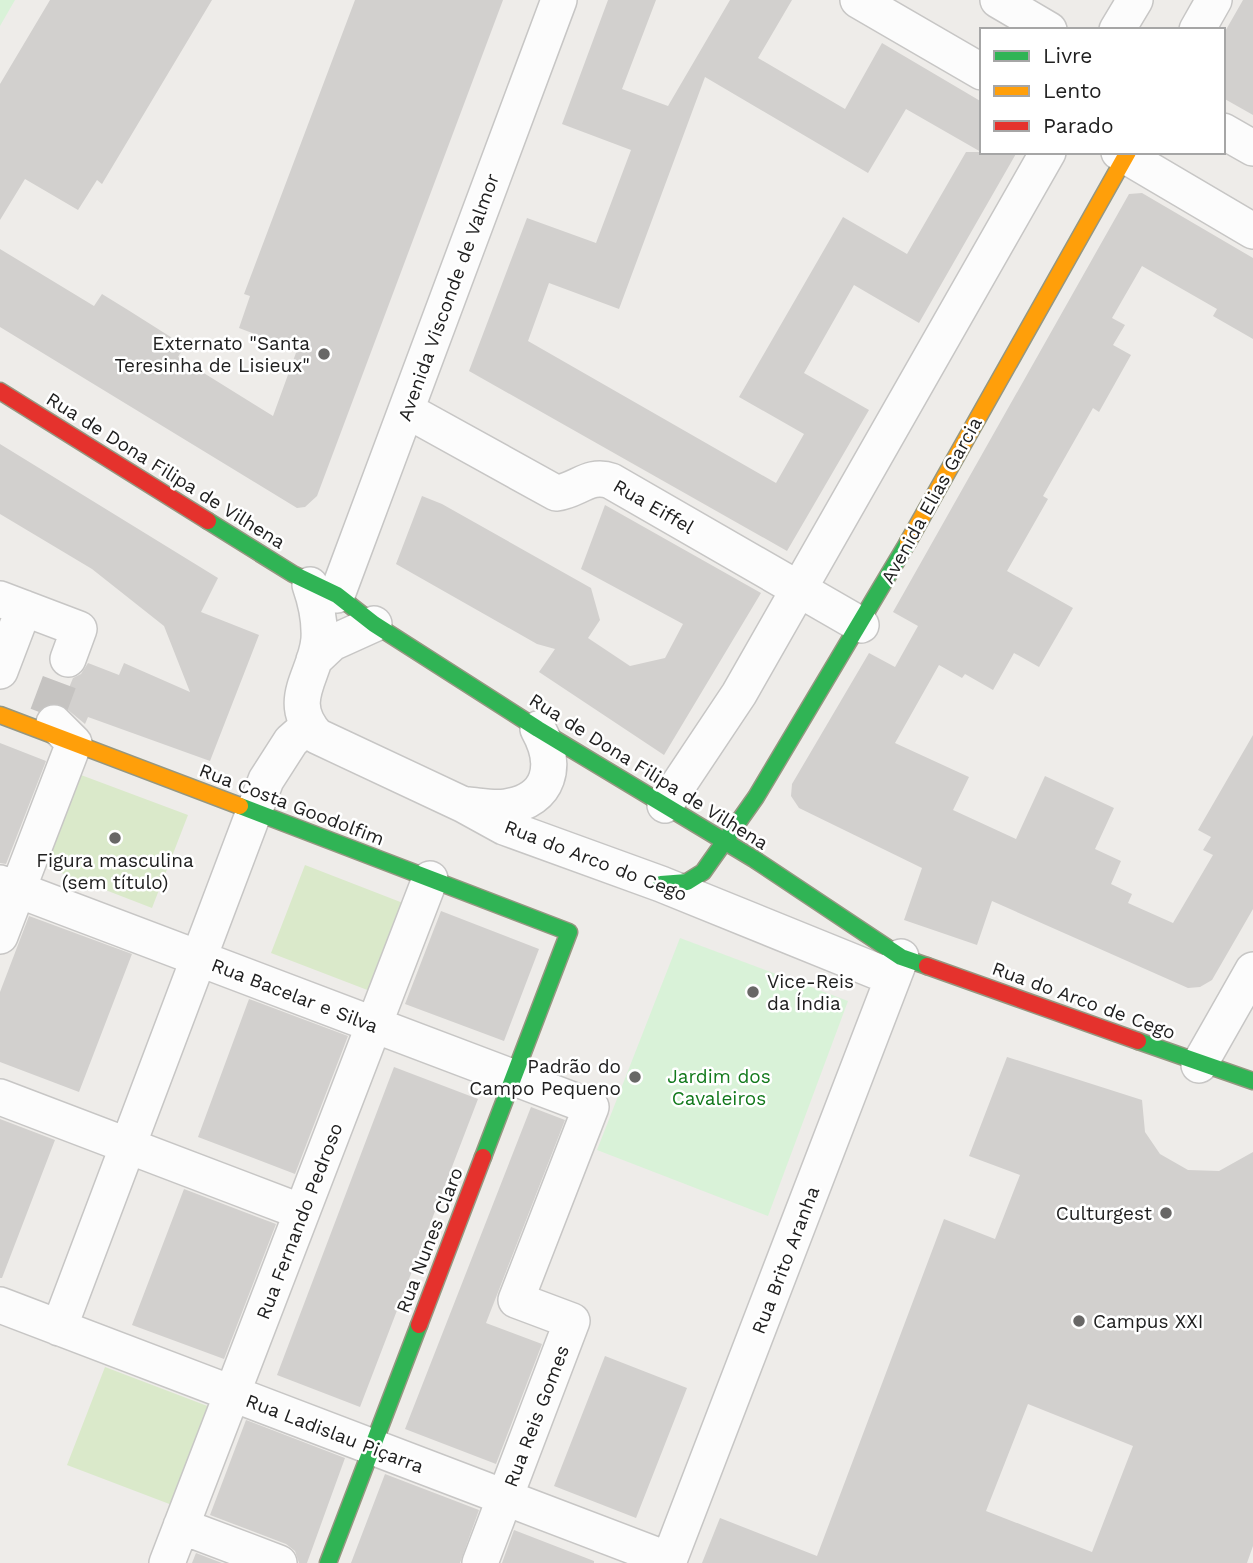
<svg xmlns="http://www.w3.org/2000/svg" width="1253" height="1563" viewBox="0 0 1253 1563" font-family="'Work Sans',sans-serif">
  <style>
    .grass { fill: #dae9ca }
    .park { fill: #d9f2d8 }
    .building { fill: #d2d0ce; fill-rule: evenodd }
    .lines { fill: none; stroke-linecap: round; stroke-linejoin: round }
    .street-tunnel { stroke: #c5c3c1; stroke-width: 35; stroke-dasharray: 35 18; stroke-linecap: butt }
    .street-casing { stroke: #c7c6c5; stroke-width: 38 }
    .fast-casing { stroke: #959781; stroke-width: 19 }
    .slow-casing { stroke: #959781; stroke-width: 19 }
    .jam-casing { stroke: #959781; stroke-width: 19 }
    .street { stroke: #fcfcfc; stroke-width: 35 }
    .fast { stroke: #30b455; stroke-width: 16 }
    .slow { stroke: #ff9f0a; stroke-width: 16 }
    .jam { stroke: #e5322d; stroke-width: 16 }
    .poi-dot { fill: #686766; stroke: #fff; stroke-width: 2.5 }
    .labels { text-anchor: middle; stroke-width: 5; stroke-linejoin: round; paint-order: stroke }
    .street-label { font-size: 19px; fill: #202020; stroke: #fff }
    .poi-label { font-size: 19px; fill: #202020; stroke: #fff; text-anchor: end }
    .park-label { font-size: 19px; fill: #12791c; stroke: #fff }
  </style>
  <rect width="100%" height="100%" fill="#eeece9"/>
  <!-- grass -->
  <path class="grass" d="M81,775L188,815L152,908L46,867Z
    M305,865L403,903L370,991L271,953Z
    M105,1367L210,1407L172,1505L67,1465Z"/>
  <!-- park -->
  <path class="park" d="M0,0H15L0,26Z
    M680,938L848,1001L768,1216L597,1150Z"/>
  <!-- building -->
  <path class="building" d="M50,0H212L102,184L97,180L78,210L25,179L0,220V84Z
    M355,0H503L317,496L305,507L297,508L0,327V249L94,306L102,294L128,310L185,346L178,357L273,416L297,350L239,328L250,296L244,294Z
    M608,0H656L622,89L668,106L730,0H792L758,58L845,109L882,43L982,102V152H1017L919,323L854,285L804,373L869,410L787,551L469,371L527,218L596,243L631,150L562,124ZM705,77L868,173L906,109L981,152H966L907,254L843,217L739,397L804,434L776,483L528,341L549,283L619,309Z
    M1243,0H1253V115L1223,98V35Z
    M1142,193L1253,258V339L1213,316L1217,309L1142,266L1112,318L1125,325L1113,345L1131,355L1099,412L1093,408L1043,496L1048,499L1007,571L1073,608L1039,667L1014,653L993,690L965,674L962,678L939,665L895,743L969,777L953,810L1016,839L1045,776L1114,808L1095,849L1121,861L1111,884L1132,894L1128,903L1173,923L1213,855L1203,850L1211,837L1198,830L1253,735V909L1212,980L1200,987L1188,988L992,901L977,945L904,920L922,868L799,808L791,796L792,784L869,653L895,667L918,626L893,612L1129,194Z
    M0,444L218,578L201,612L259,635L210,761L88,717L85,724L62,705L73,678L81,674L88,663L119,675L124,663L190,692L164,626L92,569L0,514Z
    M422,496L442,504L591,588L600,620L588,638L630,666L665,658L683,624L581,569L605,505L761,593L664,755L539,672L555,649L537,644L396,564Z
    M0,743L46,761L6,864L0,863Z
    M441,911L539,949L504,1041L405,1004Z
    M29,916L132,954L79,1092L0,1062V992Z
    M249,999L348,1036L295,1174L198,1137Z
    M1007,1057L1142,1100L1145,1132L1160,1154L1188,1170L1219,1171L1253,1152V1546L1247,1563H702L720,1518L817,1556L944,1219L995,1239L1020,1175L969,1156ZM1028,1404L1133,1446L1092,1552L986,1511Z
    M394,1067L478,1099L360,1407L277,1375Z
    M531,1107L565,1120L486,1323L542,1344L496,1464L405,1429Z
    M0,1119L55,1140L2,1278H0Z
    M184,1189L276,1224L224,1359L132,1325Z
    M605,1356L687,1388L636,1518L554,1486Z
    M246,1420L345,1458L307,1563H299L295,1551L286,1544L210,1515Z
    M385,1474L479,1510L460,1563H351Z
    M514,1530L594,1561V1563H502Z
    M196,1553L222,1563H192Z"/>
  <g class="lines">
    <!-- street-tunnel -->
    <path class="street-tunnel" d="M47,715L68,659"/>
    <!-- street casing -->
    <g class="street-casing">
      <path id="street" d="M858,0L982,72
        M998,0L1049,30
        M1117,30L1135,0
        M1197,30L1214,0
        M1223,131L1253,148
        M1119,152L1253,231
        M406,410L556,493C577,491 589,473 611,481L861,625
        M310,585C316,602 320,620 319,639C316,676 284,701 317,736L464,805L504,827L661,884L893,978
        M337,595L559,0
        M0,599L79,629L68,659
        M314,660L332,643L374,624
        M0,671L24,608
        M468,805C480,806 494,809 506,807C551,800 558,765 538,729
        M665,805L739,694L1048,152
        M0,883L591,1107L516,1300L572,1321L480,1563
        M0,936L74,743L54,723
        M1199,1065L1253,970
        M0,1097L302,1212
        M0,1305L669,1560
        M59,1328L266,780L291,741L308,726
        M181,1526L279,1563
        M167,1563L430,879
        M668,1563L901,957"/>
    </g>
    <!-- fast casing -->
    <g class="fast-casing">
      <path id="fast" d="M208,521L293,574L337,595L374,624L538,729L754,859L901,957L927,966
        M240,806L569,932L483,1157
        M661,884L687,882L703,872L756,797L908,542
        M1138,1041L1253,1081
        M328,1563L419,1325"/>
    </g>
    <!-- slow casing -->
    <g class="slow-casing">
      <path id="slow" d="M908,542L1128,152
        M0,715L240,806"/>
    </g>
    <!-- jam casing -->
    <g class="jam-casing">
      <path id="jam" d="M0,391L208,521
        M927,966L1138,1041
        M419,1325L483,1157"/>
    </g>
    <!-- street -->
    <use href="#street" class="street"/>
    <!-- fast -->
    <use href="#fast" class="fast"/>
    <!-- slow -->
    <use href="#slow" class="slow"/>
    <!-- jam -->
    <use href="#jam" class="jam"/>
  </g>
  <!-- markers -->
  <g class="poi-dot">
    <circle cx="324" cy="354" r="7"/>
    <circle cx="115" cy="838" r="7"/>
    <circle cx="753" cy="992" r="7"/>
    <circle cx="635" cy="1077" r="7"/>
    <circle cx="1166" cy="1213" r="7"/>
    <circle cx="1079" cy="1321" r="7"/>
  </g>
  <g class="labels">
    <!-- street labels -->
    <g class="street-label">
      <text transform="translate(448 297) rotate(-70)" y="7">Avenida Visconde de Valmor</text>
      <text transform="translate(166 470) rotate(32)" y="7">Rua de Dona Filipa de Vilhena</text>
      <text transform="translate(931 500) rotate(-61)" y="7">Avenida Elias Garcia</text>
      <text transform="translate(654 506) rotate(30)" y="7">Rua Eiffel</text>
      <text transform="translate(649 771) rotate(32)" y="7">Rua de Dona Filipa de Vilhena</text>
      <text transform="translate(292 804) rotate(21)" y="7">Rua Costa Goodolfim</text>
      <text transform="translate(596 860) rotate(21)" y="7">Rua do Arco do Cego</text>
      <text transform="translate(295 995) rotate(21)" y="7">Rua Bacelar e Silva</text>
      <text transform="translate(1084 1000) rotate(20)" y="7">Rua do Arco de Cego</text>
      <text transform="translate(299 1221) rotate(-69)" y="7">Rua Fernando Pedroso</text>
      <text transform="translate(429 1240) rotate(-69)" y="7">Rua Nunes Claro</text>
      <text transform="translate(785 1260) rotate(-69)" y="7">Rua Brito Aranha</text>
      <text transform="translate(536 1416) rotate(-69)" y="7">Rua Reis Gomes</text>
      <text transform="translate(335 1433) rotate(21)" y="7">Rua Ladislau Piçarra</text>
    </g>
    <!-- poi labels -->
    <g class="poi-label">
      <text x="310" y="350">Externato "Santa<tspan x="310" dy="22">Teresinha de Lisieux"</tspan></text>
      <text x="115" y="867" text-anchor="middle">Figura masculina<tspan x="115" dy="22">(sem título)</tspan></text>
      <text x="767" y="988" text-anchor="start">Vice-Reis<tspan x="767" dy="22">da Índia</tspan></text>
      <text x="621" y="1073">Padrão do<tspan x="621" dy="22">Campo Pequeno</tspan></text>
      <text x="1152" y="1220">Culturgest</text>
      <text x="1093" y="1328" text-anchor="start">Campus XXI</text>
    </g>
    <!-- park labels -->
    <g class="park-label">
      <text x="719" y="1083">Jardim dos<tspan x="719" dy="22">Cavaleiros</tspan></text>
    </g>
  </g>
  <!-- legend -->
  <rect x="980" y="28" width="245" height="126" fill="#ffffff" stroke="#a6a6a6" stroke-width="2"/>
  <rect x="994" y="51" width="35" height="10" fill="#30b455" stroke="#a6a6a6" stroke-width="2"/>
  <text x="1043" y="63" font-size="21" fill="#202020">Livre</text>
  <rect x="994" y="86" width="35" height="10" fill="#ff9f0a" stroke="#a6a6a6" stroke-width="2"/>
  <text x="1043" y="98" font-size="21" fill="#202020">Lento</text>
  <rect x="994" y="121" width="35" height="10" fill="#e5322d" stroke="#a6a6a6" stroke-width="2"/>
  <text x="1043" y="133" font-size="21" fill="#202020">Parado</text>
</svg>
